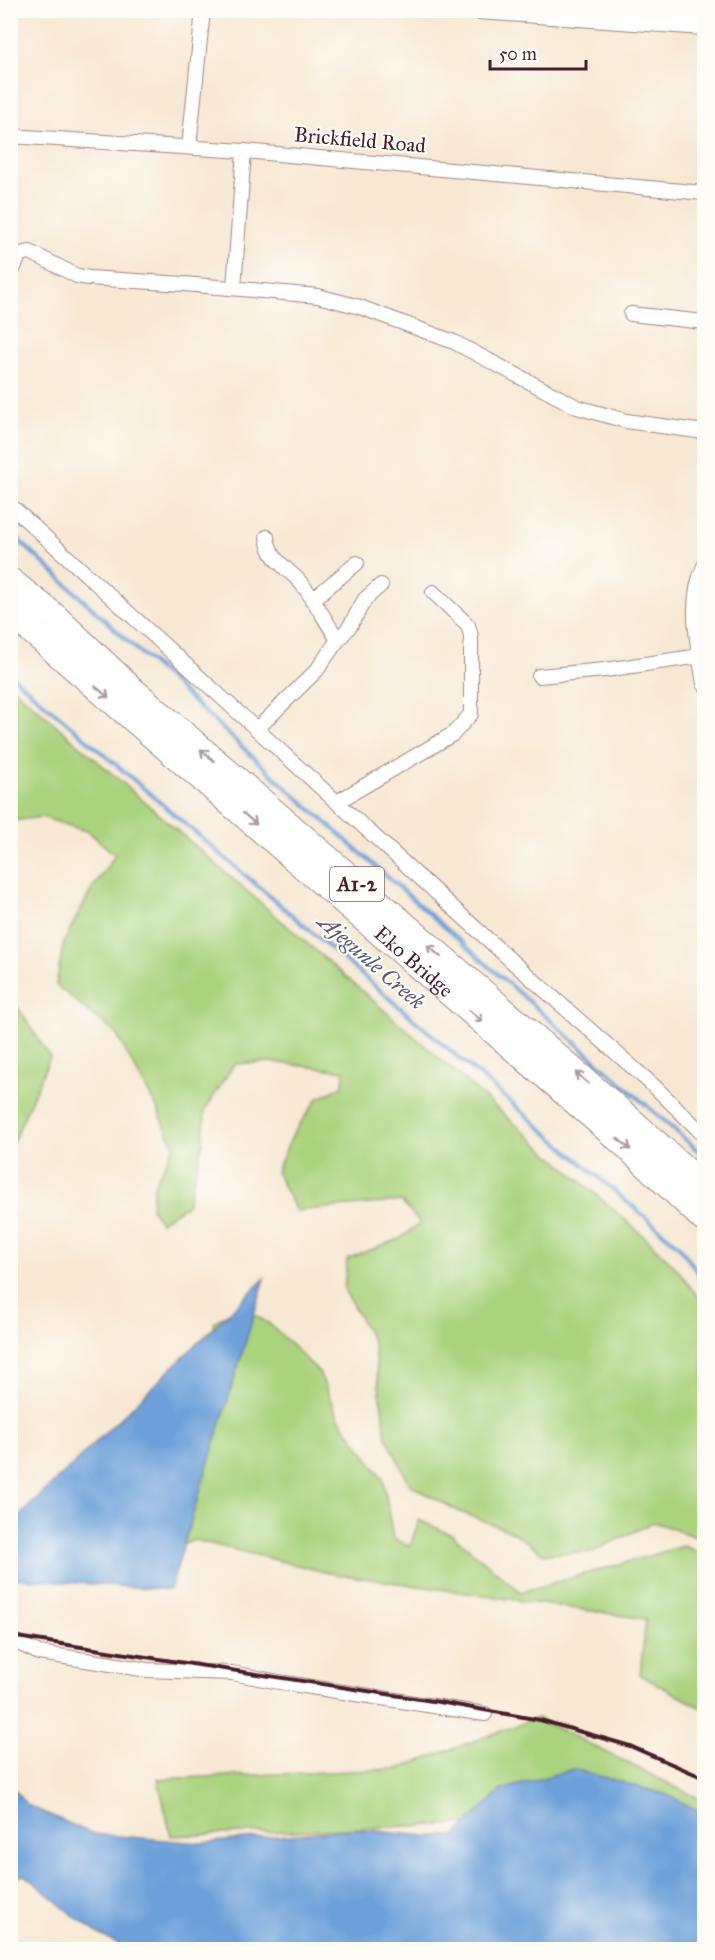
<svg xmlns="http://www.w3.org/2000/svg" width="715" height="1960" viewBox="0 0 715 1960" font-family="'IM FELL Great Primer',serif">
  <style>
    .green { fill: #aad37e; stroke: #7a7954; stroke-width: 1.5 }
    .water { fill: #6da0d9; stroke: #5c6082; stroke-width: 1.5 }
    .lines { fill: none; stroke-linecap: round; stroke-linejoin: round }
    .stream { stroke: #6da0d9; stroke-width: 4 }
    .minor-casing { stroke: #a0847f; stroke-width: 16 }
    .tertiary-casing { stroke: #a0847f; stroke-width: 20 }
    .motorway-casing { stroke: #a0847f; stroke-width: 28 }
    .minor { stroke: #fff; stroke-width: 14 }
    .tertiary { stroke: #fff; stroke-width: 18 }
    .motorway { stroke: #fff; stroke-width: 26 }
    .rail { stroke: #4a1f2b; stroke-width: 4 }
    .oneway { stroke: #ae9aa0 }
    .labels { text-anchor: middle; stroke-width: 4.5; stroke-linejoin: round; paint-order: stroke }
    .shield { fill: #fdfcf7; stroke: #806168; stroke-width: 1.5 }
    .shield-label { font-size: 20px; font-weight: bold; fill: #4a1f2b }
    .street-label { font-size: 21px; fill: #4a1f2b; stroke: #fdfcf7 }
    .water-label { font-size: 22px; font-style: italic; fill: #5a5979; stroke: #fdfcf7 }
  </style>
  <rect width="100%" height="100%" fill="#fdfcf7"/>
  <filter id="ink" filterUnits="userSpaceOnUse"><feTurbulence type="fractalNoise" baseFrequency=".0167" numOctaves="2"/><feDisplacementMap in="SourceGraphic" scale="12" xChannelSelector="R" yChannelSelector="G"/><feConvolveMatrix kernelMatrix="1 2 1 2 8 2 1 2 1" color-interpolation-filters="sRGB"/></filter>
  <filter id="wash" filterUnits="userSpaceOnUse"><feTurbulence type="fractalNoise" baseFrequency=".008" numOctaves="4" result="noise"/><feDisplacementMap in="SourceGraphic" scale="24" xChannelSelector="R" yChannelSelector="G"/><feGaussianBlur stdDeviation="1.35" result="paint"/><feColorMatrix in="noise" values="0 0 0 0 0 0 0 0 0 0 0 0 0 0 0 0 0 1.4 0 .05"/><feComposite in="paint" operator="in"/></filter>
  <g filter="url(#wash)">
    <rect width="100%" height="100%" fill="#f7e8d3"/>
    <!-- green -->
    <path class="green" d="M10,685L646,1238L678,1270L704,1305V1540L654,1522L592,1552L544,1554L513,1532L460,1512L410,1485L386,1436L373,1342L344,1289L347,1259L399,1239L420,1223L401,1201L296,1211L276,1172L293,1134L317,1099L343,1086L344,1071L272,1062L234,1064L205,1110L203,1142L187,1205L160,1222L151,1208L154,1185L174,1146L158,1110L116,1034L56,985L64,941L92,889L115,855L89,832L42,817L11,821Z
      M11,997L50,1057L11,1147Z
      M241,1306L271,1325L319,1372L338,1417L383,1479L393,1539L410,1546L419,1520L452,1535L521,1592L684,1546L704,1555V1709L640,1675L646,1619L329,1573L195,1540L164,1551L214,1322Z
      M537,1718L704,1801V1814L171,1836L158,1779L398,1769Z"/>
    <!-- water -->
    <path class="water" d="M265,1278L170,1590L11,1578V1524Z
      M574,1769L665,1794L704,1813V1949H131C94,1938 55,1900 25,1875L11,1878V1785L27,1805L93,1834L201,1843L354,1829L427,1836H455L501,1790Z"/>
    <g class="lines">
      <!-- stream -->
      <path class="stream" d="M10,532L280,782L704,1156
        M10,674L679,1246L704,1281"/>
    </g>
  </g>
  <g filter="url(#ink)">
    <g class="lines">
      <!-- minor casing -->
      <g class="minor-casing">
        <path id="minor" d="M10,136L244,151L704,193
          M189,147L203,10
          M10,276L20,254L30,252L77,276L89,278L184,284L318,296L360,307L454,342L577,407L626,421L704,432
          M234,288L244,151
          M631,314L704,322
          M10,505L516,965L655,1087L704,1135
          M267,537C271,565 291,568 305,588C317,605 327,623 338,640
          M704,566C687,603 698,645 704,684
          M312,600L357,563
          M539,676L605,670L700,656
          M257,729L317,670L335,644L350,626L365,599L381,585
          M337,802L453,734L471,714V636L468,625L433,592
          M10,1639L39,1653L105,1663L147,1670L232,1673L285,1683L485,1714"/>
      </g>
      <!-- tertiary casing -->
      <g class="tertiary-casing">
        <path id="tertiary" d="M479,10L704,26"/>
      </g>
      <!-- motorway casing -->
      <g class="motorway-casing">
        <g id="motorway">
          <path d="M10,581L54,616L129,687L636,1125L704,1187"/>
          <path id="s1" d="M10,612L629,1148L704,1219"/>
        </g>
      </g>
      <!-- minor -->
      <use href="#minor" class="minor"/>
      <!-- tertiary -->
      <use href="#tertiary" class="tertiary"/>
      <!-- motorway -->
      <use href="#motorway" class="motorway"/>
      <!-- rail -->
      <path class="rail" d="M10,1636L439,1702L540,1720L630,1746L704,1778"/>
    </g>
    <!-- one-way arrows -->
    <defs><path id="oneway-shaft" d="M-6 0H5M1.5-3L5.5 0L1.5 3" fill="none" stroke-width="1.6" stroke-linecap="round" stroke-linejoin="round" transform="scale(1.5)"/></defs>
    <g class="oneway">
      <use href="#oneway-shaft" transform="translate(102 692) rotate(41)"/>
      <use href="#oneway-shaft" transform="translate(207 755) rotate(-139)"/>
      <use href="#oneway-shaft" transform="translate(250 819) rotate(41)"/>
      <use href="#oneway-shaft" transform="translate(434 951) rotate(-139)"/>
      <use href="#oneway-shaft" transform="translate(476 1016) rotate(41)"/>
      <use href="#oneway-shaft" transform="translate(582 1078) rotate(-139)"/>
      <use href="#oneway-shaft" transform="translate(624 1144) rotate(41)"/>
    </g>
  </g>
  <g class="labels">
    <!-- shield labels -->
    <rect class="shield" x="330" y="867" width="54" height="34" rx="4.5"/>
    <g class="shield-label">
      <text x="357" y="891">A1-2</text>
    </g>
    <!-- street labels -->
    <g class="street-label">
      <text transform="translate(360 140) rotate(5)" y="7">Brickfield Road</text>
      <text dy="7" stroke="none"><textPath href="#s1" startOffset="534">Eko Bridge</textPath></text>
    </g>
    <!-- water labels -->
    <g class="water-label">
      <text transform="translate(372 961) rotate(41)" y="8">Ajegunle Creek</text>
    </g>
  </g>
  <!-- margin -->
  <rect width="715" height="1960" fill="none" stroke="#fdfcf7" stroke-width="36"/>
  <!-- scale -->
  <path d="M490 60v9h96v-9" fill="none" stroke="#4a1f2b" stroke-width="3"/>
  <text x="499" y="60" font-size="18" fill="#4a1f2b" stroke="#fdfcf7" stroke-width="4.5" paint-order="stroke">50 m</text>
</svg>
